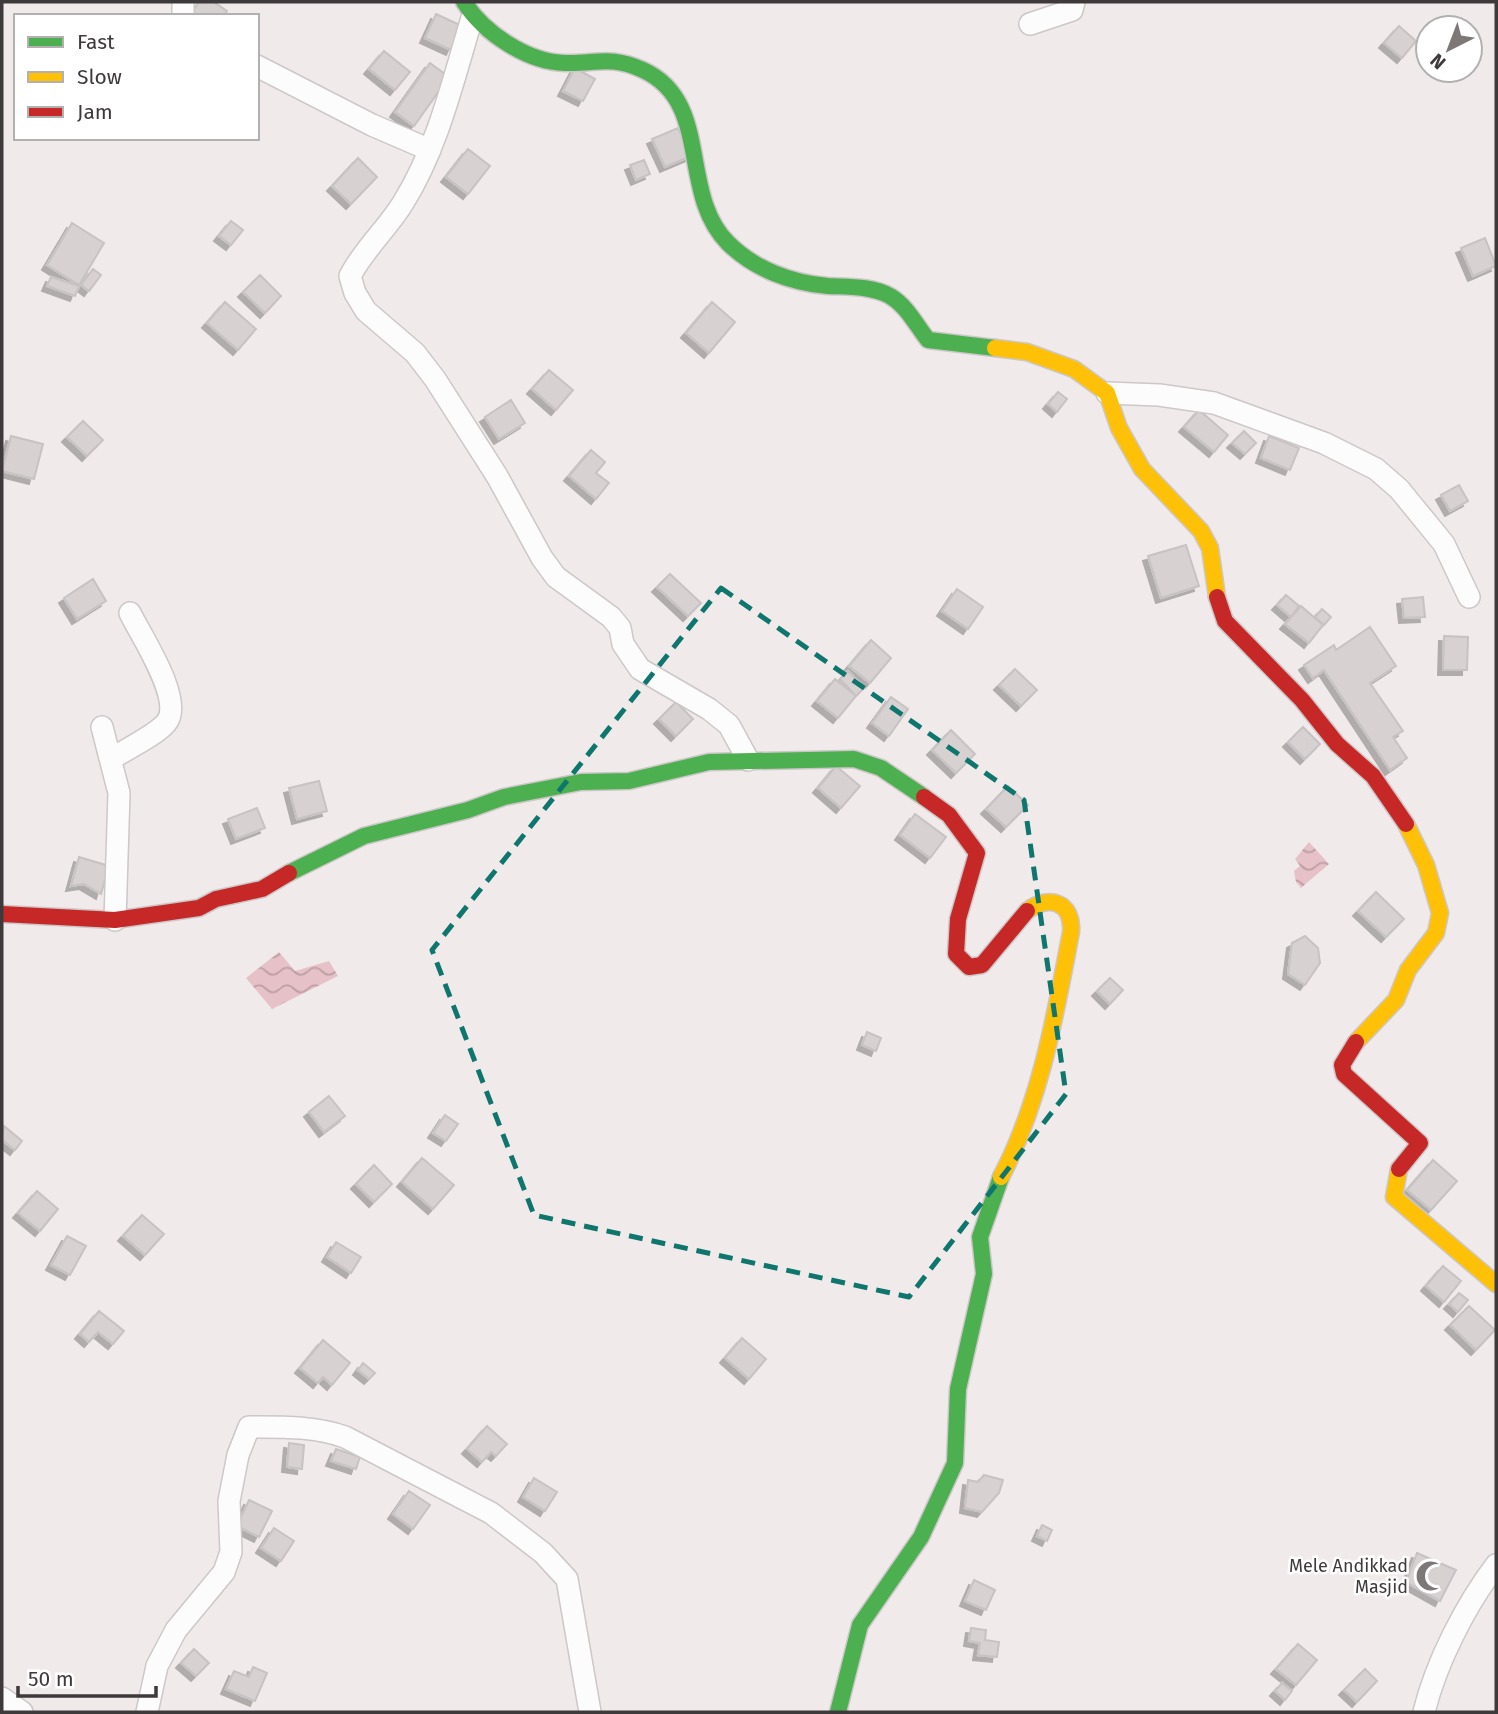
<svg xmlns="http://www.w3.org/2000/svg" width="1498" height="1714" viewBox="0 0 1498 1714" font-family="'Fira Sans',sans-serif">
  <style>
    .water { fill: url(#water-waves) }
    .building { fill: #d7d1d2; stroke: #c7c2c3; stroke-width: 2; filter: url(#shadow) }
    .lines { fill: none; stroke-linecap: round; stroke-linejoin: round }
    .street-casing { stroke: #cdc7c8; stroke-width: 24 }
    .fast-casing { stroke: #cdc7c8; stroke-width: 19 }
    .slow-casing { stroke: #cdc7c8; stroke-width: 19 }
    .jam-casing { stroke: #cdc7c8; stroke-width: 19 }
    .street { stroke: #fdfcfc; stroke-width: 21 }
    .fast { stroke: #4caf50; stroke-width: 16 }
    .slow { stroke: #ffc107; stroke-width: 16 }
    .jam { stroke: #c62828; stroke-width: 16 }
    .marked { fill: none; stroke: #0f766e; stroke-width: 5; stroke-dasharray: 14 9; stroke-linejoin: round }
    .labels { text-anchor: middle; stroke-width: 5; stroke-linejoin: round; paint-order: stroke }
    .poi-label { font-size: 18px; fill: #3e393a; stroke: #fff; text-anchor: end }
  </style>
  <defs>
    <pattern id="water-waves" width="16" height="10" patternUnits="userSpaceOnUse" patternTransform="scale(1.75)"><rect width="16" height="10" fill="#e6c1c7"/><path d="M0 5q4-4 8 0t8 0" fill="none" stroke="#bc9ea3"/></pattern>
    <filter id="shadow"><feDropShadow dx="-5" dy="5" stdDeviation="0" flood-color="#0004"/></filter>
  </defs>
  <rect width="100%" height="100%" fill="#f1eaeb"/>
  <!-- water -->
  <path class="water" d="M1309,842L1329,864L1301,888L1296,882L1294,871L1300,866L1295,859Z
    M279,952L295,971L329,961L338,976L272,1009L246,978Z"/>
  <!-- building -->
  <path class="building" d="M199,2H214L227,11L224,16H189Z
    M436,14L462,26L451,50L425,38Z
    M1399,26L1416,41L1402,58L1384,43Z
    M384,51L410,72L395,90L369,69Z
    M430,63L449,77L414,126L395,112Z
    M575,68L595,79L583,101L563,91Z
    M678,128L691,156L665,167L652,139Z
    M468,149L490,166L468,194L446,177Z
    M358,158L377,177L351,204L332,186Z
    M644,160L650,174L636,180L630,165Z
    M231,221L243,230L231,245L219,236Z
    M72,223L104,243L79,285L47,265Z
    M1485,238L1496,266L1473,276L1461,248Z
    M93,269L101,275L89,291L81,285Z
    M260,275L281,296L265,313L243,292Z
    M51,277L79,286L75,296L47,286Z
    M225,302L256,329L238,350L207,323Z
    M712,302L735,322L709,353L686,333Z
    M549,370L573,390L556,410L532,389Z
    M1058,392L1067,399L1057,412L1048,404Z
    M511,400L525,423L499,439L485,417Z
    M1199,410L1228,435L1214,452L1184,427Z
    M83,421L103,440L87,456L67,437Z
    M1244,431L1256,443L1245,454L1232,443Z
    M11,436L43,444L34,479L2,471Z
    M1269,436L1299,448L1290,470L1261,458Z
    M591,450L605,462L596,473L609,483L596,499L569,476Z
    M1459,485L1468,501L1450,511L1441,495Z
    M1186,545L1199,586L1161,598L1148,556Z
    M670,574L701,603L688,616L657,587Z
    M93,579L106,601L77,619L64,598Z
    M957,589L983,607L968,629L942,611Z
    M1286,595L1299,606L1291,617L1277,605Z
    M1423,597L1425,617L1404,618L1402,599Z
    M1301,606L1323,625L1309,643L1285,624Z
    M1322,609L1331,617L1324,625L1315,617Z
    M1370,627L1396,666L1370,683L1403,731L1393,737L1407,758L1390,770L1324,670L1313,678L1304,665L1334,645L1336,650Z
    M1444,636L1468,637L1467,670H1443Z
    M871,640L891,658L870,683L849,666Z
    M1015,669L1037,690L1021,706L999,685Z
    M848,671L864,688L856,696L840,679Z
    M835,679L856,696L838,718L817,701Z
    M891,697L908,709L889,736L872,723Z
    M676,702L693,719L676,736L659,719Z
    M1303,727L1320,744L1305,759L1288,742Z
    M951,730L975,754L956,773L932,750Z
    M836,766L860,786L841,808L818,788Z
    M319,781L327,811L297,819L289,788Z
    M1008,786L1028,805L1006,827L986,809Z
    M257,808L265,828L236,839L228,819Z
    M915,814L946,837L930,858L900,835Z
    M79,857L109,866L101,894L84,884L71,886Z
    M1376,892L1404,919L1386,937L1358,911Z
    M1305,936L1318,948L1320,963L1305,985L1288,974L1292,943Z
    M1110,978L1123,990L1110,1004L1097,991Z
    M867,1032L881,1038L876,1051L862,1045Z
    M329,1096L345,1116L324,1132L309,1112Z
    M445,1115L458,1124L446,1141L433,1133Z
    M4,1126L22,1141L15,1150L2,1140Z
    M422,1158L454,1185L433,1209L402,1182Z
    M1433,1160L1457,1181L1431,1210L1407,1190Z
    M374,1165L392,1184L374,1202L356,1184Z
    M37,1191L58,1209L40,1231L18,1213Z
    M142,1215L164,1234L145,1255L123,1236Z
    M67,1236L86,1246L70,1275L51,1265Z
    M336,1242L361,1257L351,1273L327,1257Z
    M1443,1266L1461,1281L1444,1302L1426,1286Z
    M1459,1293L1468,1300L1458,1312L1449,1304Z
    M1469,1306L1495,1330L1476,1350L1450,1325Z
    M99,1311L124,1331L113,1344L98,1332L89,1342L80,1334Z
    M742,1338L766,1359L749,1379L725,1358Z
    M323,1340L350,1363L332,1385L323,1377L318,1383L300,1368Z
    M363,1363L375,1373L369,1379L358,1370Z
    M487,1426L507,1444L496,1456L491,1452L482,1462L467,1449Z
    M289,1443L304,1445L302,1469L287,1467Z
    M336,1449L360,1457L356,1469L331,1461Z
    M984,1475L1003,1480L999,1493L982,1512L965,1508L968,1480L978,1482Z
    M534,1478L557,1492L545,1511L523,1497Z
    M409,1491L430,1505L413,1529L393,1514Z
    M249,1500L272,1511L259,1537L237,1526Z
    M1042,1525L1052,1530L1047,1541L1037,1536Z
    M274,1528L294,1541L281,1561L261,1548Z
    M1417,1553L1456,1570L1440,1601L1406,1582Z
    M974,1580L995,1590L986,1610L965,1601Z
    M971,1628L986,1630L985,1640L999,1642L997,1657L978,1655L980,1643L969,1641Z
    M1298,1644L1317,1660L1296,1685L1276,1669Z
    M194,1649L209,1663L196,1676L181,1663Z
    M253,1667L267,1673L255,1701L226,1689L234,1671L249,1677Z
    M1365,1669L1377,1681L1357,1702L1344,1690Z
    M1282,1683L1292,1691L1285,1700L1275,1691Z"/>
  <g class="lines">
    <!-- street casing -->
    <g class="street-casing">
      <path id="street" d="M183,2V16
        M472,18C453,80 438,147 403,203C387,229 364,249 350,276L355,293L366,311L415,353L435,379L497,476L542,558L556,577L611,617L620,628L623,644L640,669L709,709L729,725L748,760
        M1030,24L1072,10L1074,2
        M257,66L372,125L430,150
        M1107,393L1159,395L1214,403L1324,443L1376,469L1399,489L1444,544L1469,597
        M102,727L119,793L115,920
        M111,759C125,750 156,735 166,723C185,701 141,636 130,613
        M2,1698L22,1712
        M147,1712L157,1666L176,1630L224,1572L231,1552L229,1501L238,1455L249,1427C282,1427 314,1426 345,1437L491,1513L543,1553L567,1579L590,1712
        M1424,1712C1436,1663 1465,1606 1496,1565"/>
    </g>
    <!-- fast casing -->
    <g class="fast-casing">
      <path id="fast" d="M464,2C484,33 527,62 565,63C597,64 610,55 643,70C713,102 678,193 728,243C754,269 791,283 828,286C849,287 872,286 890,296C907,306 916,325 928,340L995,348
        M289,873L364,836L468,810L504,797L581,782L629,781L709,762L854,759L881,768L924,797
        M838,1712L860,1625L921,1537L955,1463L958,1389L984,1274L980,1237L1001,1177"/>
    </g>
    <!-- slow casing -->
    <g class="slow-casing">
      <path id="slow" d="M995,348L1027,352L1074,369L1107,393L1119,428L1142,469L1201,531L1210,548L1217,597
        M1356,1042L1396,1000L1408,970L1436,933L1440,913L1426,865L1406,824
        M1399,1169L1394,1197L1496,1284
        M1001,1177C1041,1100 1055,1016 1071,932C1073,902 1049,894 1027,911"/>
    </g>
    <!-- jam casing -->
    <g class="jam-casing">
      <path id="jam" d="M1217,597L1225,621L1302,700L1337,744L1373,776L1406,824
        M924,797L949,815L977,853L958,919L956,954L969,967L982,965L1027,911
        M2,914L115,920L199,908L216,899L262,889L289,873
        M1356,1042L1342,1065L1344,1074L1420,1143L1399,1169"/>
    </g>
    <!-- street -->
    <use href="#street" class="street"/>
    <!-- fast -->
    <use href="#fast" class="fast"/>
    <!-- slow -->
    <use href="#slow" class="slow"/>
    <!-- jam -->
    <use href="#jam" class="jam"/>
  </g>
  <!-- marked area -->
  <path class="marked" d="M721,588L1024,800L1066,1094L909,1297L534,1215L432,950Z"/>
  <!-- icons -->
  <defs>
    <g id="mosque-bare" transform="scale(2.415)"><path d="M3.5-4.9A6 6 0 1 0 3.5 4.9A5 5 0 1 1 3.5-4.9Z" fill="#7d7778" stroke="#fff" stroke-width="2.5" paint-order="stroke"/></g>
  </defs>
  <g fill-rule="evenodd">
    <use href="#mosque-bare" x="1431" y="1576"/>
  </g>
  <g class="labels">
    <!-- poi labels -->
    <g class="poi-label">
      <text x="1408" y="1572">Mele Andikkad<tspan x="1408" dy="21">Masjid</tspan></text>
    </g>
  </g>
  <!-- border -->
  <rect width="1498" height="1714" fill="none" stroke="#3e393a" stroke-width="7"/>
  <!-- legend -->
  <rect x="14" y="14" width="245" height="126" fill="#ffffff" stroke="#b2b0b0" stroke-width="2"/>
  <rect x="28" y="37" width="35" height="10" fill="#4caf50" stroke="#b2b0b0" stroke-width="2"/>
  <text x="77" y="49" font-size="21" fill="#3e393a">Fast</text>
  <rect x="28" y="72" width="35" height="10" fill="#ffc107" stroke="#b2b0b0" stroke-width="2"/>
  <text x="77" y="84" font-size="21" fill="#3e393a">Slow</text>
  <rect x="28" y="107" width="35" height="10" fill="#c62828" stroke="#b2b0b0" stroke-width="2"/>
  <text x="77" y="119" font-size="21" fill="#3e393a">Jam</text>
  <!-- north arrow -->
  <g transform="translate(1449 49) rotate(222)"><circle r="33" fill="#ffffff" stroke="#b2b0b0" stroke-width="2"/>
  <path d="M0-5L12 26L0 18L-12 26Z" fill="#7d7778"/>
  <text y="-10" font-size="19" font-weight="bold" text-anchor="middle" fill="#3e393a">N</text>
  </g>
  <!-- scale -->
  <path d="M18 1686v10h138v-10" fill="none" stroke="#3e393a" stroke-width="3.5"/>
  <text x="28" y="1686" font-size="21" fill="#3e393a" stroke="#ffffff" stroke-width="5" paint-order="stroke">50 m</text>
</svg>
